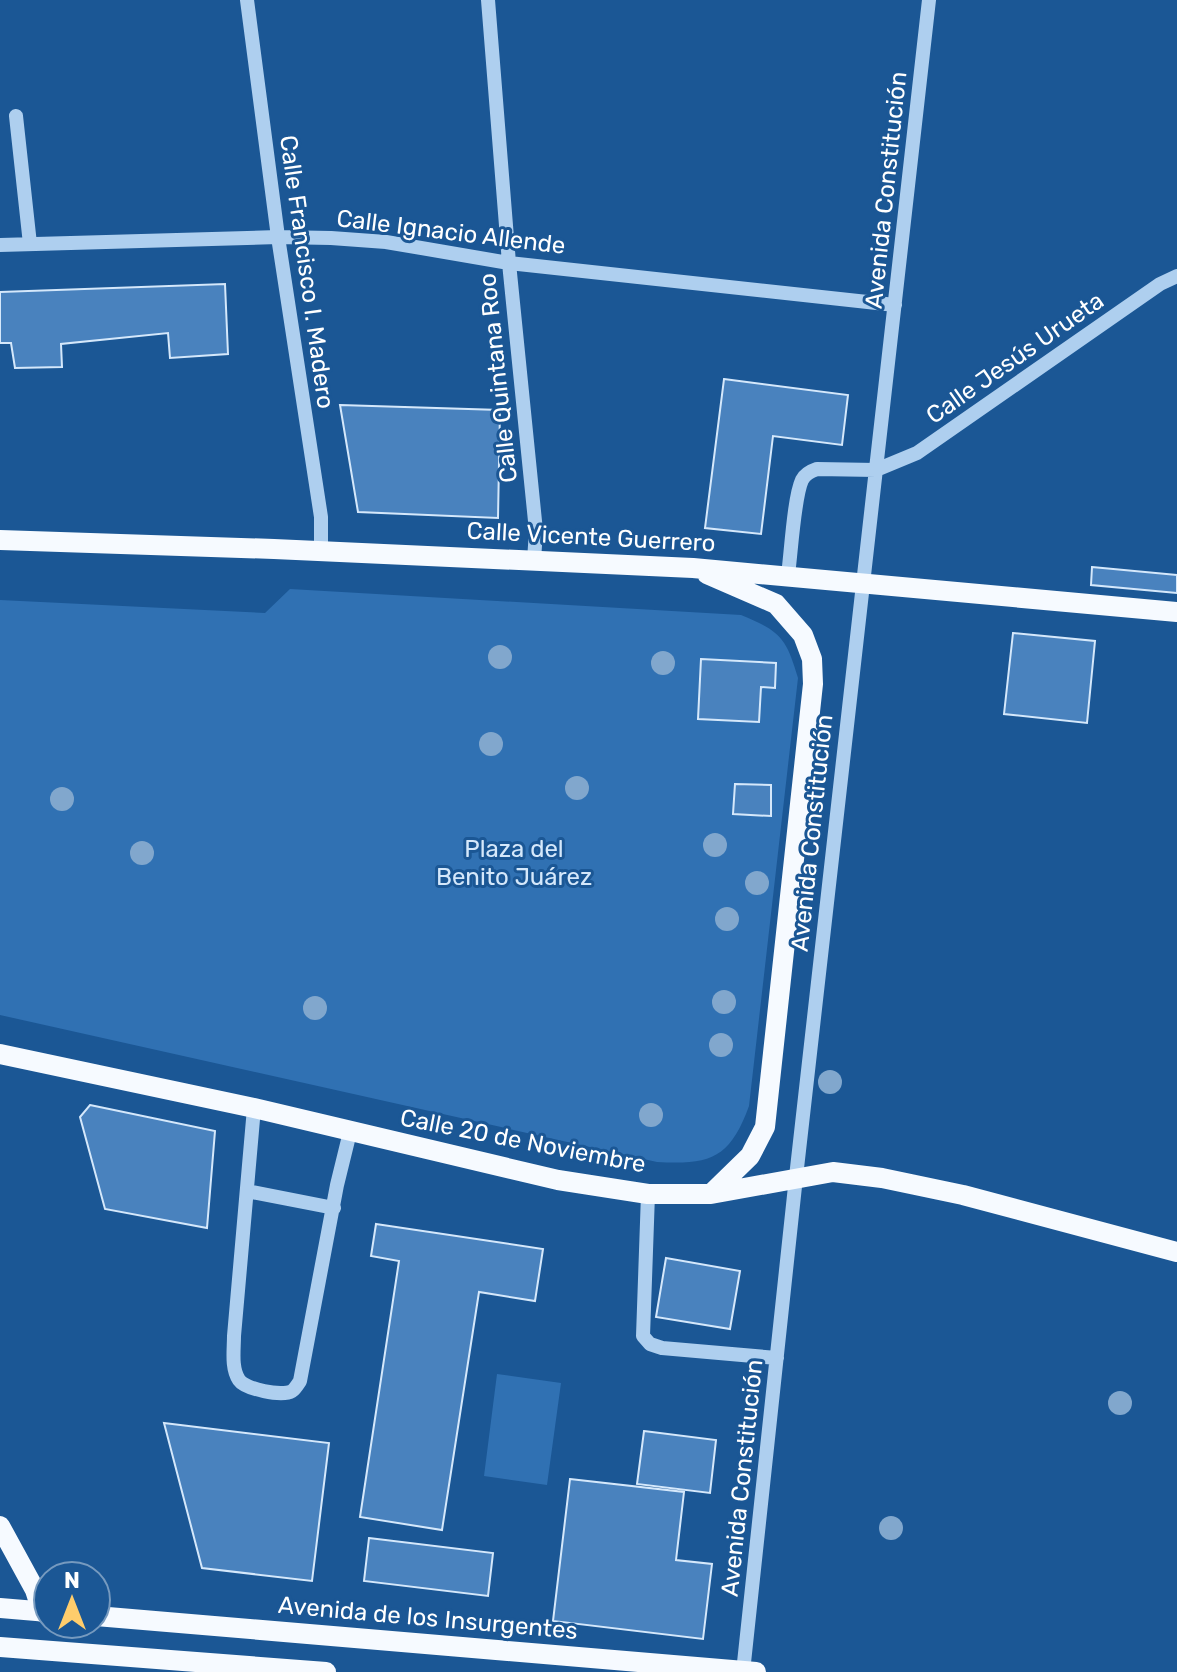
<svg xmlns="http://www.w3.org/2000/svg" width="1177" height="1672" viewBox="0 0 1177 1672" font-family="Rubik,sans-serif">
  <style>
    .green { fill: #3071b3 }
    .building { fill: #4982be; stroke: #d5e8fb; stroke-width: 2 }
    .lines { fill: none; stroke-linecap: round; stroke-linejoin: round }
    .minor { stroke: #aecfef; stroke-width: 14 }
    .major { stroke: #f6faff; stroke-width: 20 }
    .tree { fill: #81a7cd }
    .labels { text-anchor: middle; stroke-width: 6; stroke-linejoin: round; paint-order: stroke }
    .street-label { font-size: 24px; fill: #fff; stroke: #1b5795 }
    .park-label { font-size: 24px; fill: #d5e8fb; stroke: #1b5795 }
  </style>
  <rect width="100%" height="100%" fill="#1b5795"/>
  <!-- green -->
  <path class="green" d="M290,589L741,615C780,631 786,637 798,678L749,1106C730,1158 711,1165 657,1162L0,1015V600L265,613Z
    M497,1374L561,1383L547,1485L484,1476Z"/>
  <!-- building -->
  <path class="building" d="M225,284L228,354L170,358L168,333L61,344L62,367L15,368L11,343H0V292Z
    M724,379L848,395L842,445L773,436L761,534L705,528Z
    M340,405L500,410L498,518L358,512Z
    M1092,567L1177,575V593L1091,585Z
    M1013,633L1095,641L1087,723L1004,714Z
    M701,659L776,663L775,688L761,687L759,722L698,719Z
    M735,784L771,785V816L733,814Z
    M90,1105L215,1131L207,1228L105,1209L80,1117Z
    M376,1224L543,1249L535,1301L479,1292L442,1530L360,1517L399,1261L371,1256Z
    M666,1258L740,1271L730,1329L656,1317Z
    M164,1423L329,1443L312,1581L202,1568Z
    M644,1431L716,1440L710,1493L637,1484Z
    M570,1479L684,1492L676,1560L712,1564L703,1639L553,1621Z
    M369,1538L493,1553L488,1596L364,1581Z"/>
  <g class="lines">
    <!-- minor -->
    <path class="minor" d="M247,0L278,237L321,517V551
      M488,0L509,263L536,531L534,560
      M16,116L30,244
      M0,245L278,237L331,238L386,242L509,263L895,305
      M788,575C791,554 794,497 802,480C805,474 811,471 817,469L876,470L917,453L1160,284L1177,276
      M254,1108L234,1336C234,1350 231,1368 239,1380C245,1389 282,1397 292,1391C295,1389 298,1384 300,1381L337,1185L350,1132
      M247,1191L334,1208
      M648,1194L643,1336L650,1344L662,1348L777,1358
      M743,1672L796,1177L929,0"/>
    <!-- major -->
    <path class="major" d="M0,540L274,549L693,568L1177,612
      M707,574L776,604L803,635L812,659L813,684L765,1127L750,1156L711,1194
      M0,1054L254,1108L558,1180L648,1194H711L833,1172L882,1178L963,1195L1177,1252
      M0,1526L35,1590L42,1612
      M0,1608L48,1612
      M96,1616L756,1672
      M0,1647L326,1672"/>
  </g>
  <!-- trees -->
  <g class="tree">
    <circle cx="500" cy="657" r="12"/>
    <circle cx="663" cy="663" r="12"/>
    <circle cx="491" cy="744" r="12"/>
    <circle cx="577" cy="788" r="12"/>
    <circle cx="62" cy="799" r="12"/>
    <circle cx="715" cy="845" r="12"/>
    <circle cx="142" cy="853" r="12"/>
    <circle cx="757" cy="883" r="12"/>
    <circle cx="727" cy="919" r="12"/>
    <circle cx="724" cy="1002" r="12"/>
    <circle cx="315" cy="1008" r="12"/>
    <circle cx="721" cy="1045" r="12"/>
    <circle cx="830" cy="1082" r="12"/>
    <circle cx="651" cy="1115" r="12"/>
    <circle cx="1120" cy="1403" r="12"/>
    <circle cx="891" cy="1528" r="12"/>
  </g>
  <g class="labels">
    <!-- street labels -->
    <g class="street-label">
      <text transform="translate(886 190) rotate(-84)" y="8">Avenida Constitución</text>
      <text transform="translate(451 232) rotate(7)" y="8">Calle Ignacio Allende</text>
      <text transform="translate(307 272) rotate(82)" y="8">Calle Francisco I. Madero</text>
      <text transform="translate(1015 358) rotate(-35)" y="8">Calle Jesús Urueta</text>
      <text transform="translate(498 378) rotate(-96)" y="8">Calle Quintana Roo</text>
      <text transform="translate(591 537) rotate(3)" y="8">Calle Vicente Guerrero</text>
      <text transform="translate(812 833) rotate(-84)" y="8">Avenida Constitución</text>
      <text transform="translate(523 1141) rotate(11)" y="8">Calle 20 de Noviembre</text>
      <text transform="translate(742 1478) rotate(-84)" y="8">Avenida Constitución</text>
      <text transform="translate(428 1618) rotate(5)" y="8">Avenida de los Insurgentes</text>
    </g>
    <!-- park labels -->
    <g class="park-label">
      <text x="514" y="857">Plaza del<tspan x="514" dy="28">Benito Juárez</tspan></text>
    </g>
  </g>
  <!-- north arrow -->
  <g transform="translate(72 1600)"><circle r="38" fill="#1b5795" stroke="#769abf" stroke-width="2"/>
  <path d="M0-6L14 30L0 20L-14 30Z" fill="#ffcd6c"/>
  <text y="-12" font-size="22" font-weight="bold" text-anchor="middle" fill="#ffffff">N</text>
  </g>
</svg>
